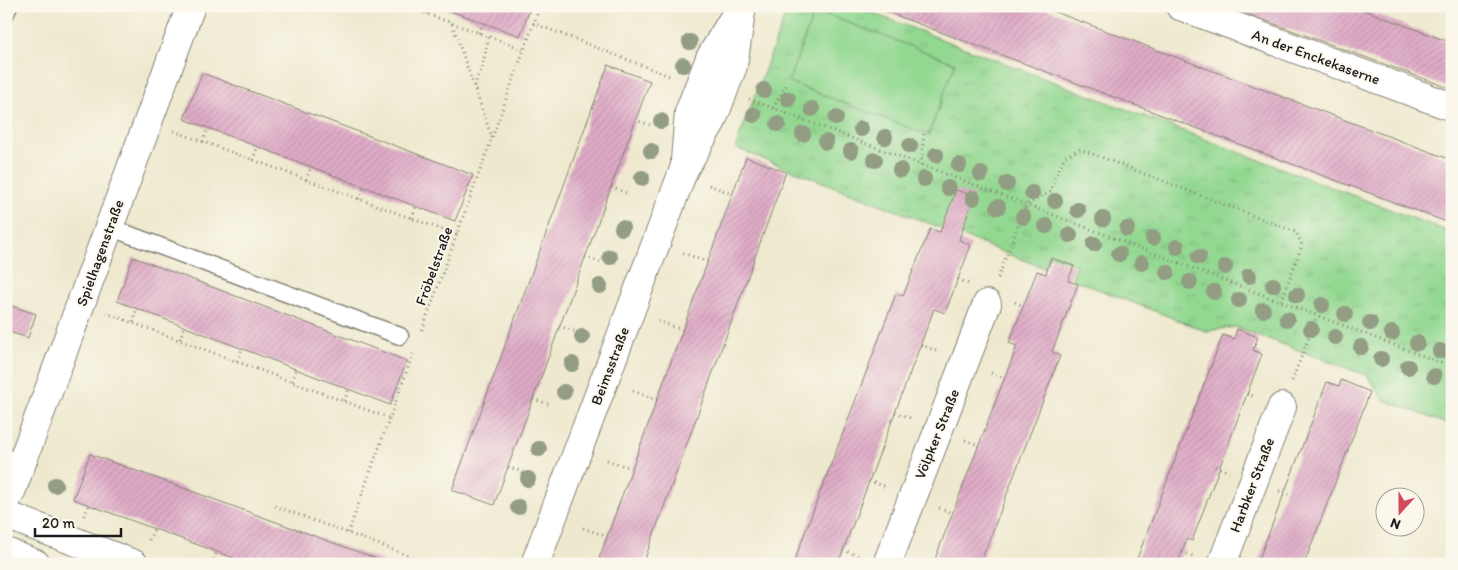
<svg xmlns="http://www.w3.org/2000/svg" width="1458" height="570" viewBox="0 0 1458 570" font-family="Itim,sans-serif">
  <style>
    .grass { fill: #93d891; stroke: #587a56 }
    .park { fill: url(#park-tufts); stroke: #587a56; fill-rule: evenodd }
    .building { fill: url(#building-hatch) }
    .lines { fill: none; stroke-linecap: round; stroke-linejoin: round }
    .service-casing { stroke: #858275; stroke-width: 19 }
    .minor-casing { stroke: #858275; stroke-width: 30 }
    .tertiary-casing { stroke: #858275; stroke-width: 30 }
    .path { stroke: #858275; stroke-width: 3; stroke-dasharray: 1 4; stroke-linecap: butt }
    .service { stroke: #fff; stroke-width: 16 }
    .minor { stroke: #fff; stroke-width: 28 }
    .tertiary { stroke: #fff; stroke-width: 28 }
    .tree { fill: #929d83 }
    .labels { text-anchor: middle; stroke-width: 4; stroke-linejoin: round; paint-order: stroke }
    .street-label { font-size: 15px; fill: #1c1c1c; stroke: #fbf7ec }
  </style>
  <defs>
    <pattern id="park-tufts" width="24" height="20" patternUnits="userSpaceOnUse" patternTransform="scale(1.25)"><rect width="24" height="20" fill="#93d891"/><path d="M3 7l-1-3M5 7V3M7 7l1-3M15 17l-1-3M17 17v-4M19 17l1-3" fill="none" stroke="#7eb97c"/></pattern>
    <pattern id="building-hatch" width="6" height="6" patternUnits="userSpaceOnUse" patternTransform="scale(1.25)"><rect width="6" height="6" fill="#dfabc7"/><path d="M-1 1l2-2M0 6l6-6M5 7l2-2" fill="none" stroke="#bf93aa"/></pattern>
  </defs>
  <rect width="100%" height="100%" fill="#fbf7ec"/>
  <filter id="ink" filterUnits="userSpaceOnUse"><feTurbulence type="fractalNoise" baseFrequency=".02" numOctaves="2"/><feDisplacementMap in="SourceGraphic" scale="10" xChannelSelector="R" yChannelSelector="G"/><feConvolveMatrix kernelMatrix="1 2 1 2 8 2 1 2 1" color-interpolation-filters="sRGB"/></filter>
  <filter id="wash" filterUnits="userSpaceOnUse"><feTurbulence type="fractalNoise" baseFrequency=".0096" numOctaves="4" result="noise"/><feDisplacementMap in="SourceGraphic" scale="20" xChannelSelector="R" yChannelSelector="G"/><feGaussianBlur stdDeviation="1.12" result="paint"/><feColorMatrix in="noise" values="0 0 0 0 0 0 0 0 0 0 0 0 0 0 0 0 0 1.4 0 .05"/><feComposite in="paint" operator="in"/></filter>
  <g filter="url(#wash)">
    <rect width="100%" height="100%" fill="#eee9ce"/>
    <!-- grass -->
    <path class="grass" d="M815,10L956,63L928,135L788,82Z"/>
    <!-- park -->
    <path class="park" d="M789,6H854L1452,233V426L1384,400L1368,376L1236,327L1206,331L1072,279L1076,265L1049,255L1044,268L735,148ZM815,10L955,63L929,135L788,82Z"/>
    <g id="blocks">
      <!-- building -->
      <path class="building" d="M446,6H531L520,36L445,9Z
        M879,6H1039L1452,160V224L879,9Z
        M1235,6H1353L1452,43V89L1234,9Z
        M608,65L650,81L494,505L452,490Z
        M202,73L473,175L455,221L184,119Z
        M746,157L786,172L643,564H597Z
        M956,190L974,196L959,240L971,245L945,313L934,309L838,564H793L896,294L903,296L930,229L940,232Z
        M133,257L407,361L390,405L117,301Z
        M1051,258L1074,266L1068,281L1078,284L1052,352L1060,356L980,564H933L1017,346L1009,343L1037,271L1046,274Z
        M6,304L36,314L28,338L6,331Z
        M1237,329L1258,337L1253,350L1262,354L1192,541L1187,539L1177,564H1135L1223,335L1234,339Z
        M1341,380L1370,392L1304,564H1257L1327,382L1339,386Z
        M90,454L383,561V564H250L73,499Z"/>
    </g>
  </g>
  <g filter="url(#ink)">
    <use href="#blocks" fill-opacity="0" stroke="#858275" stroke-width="1"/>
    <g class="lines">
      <!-- service casing -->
      <g class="service-casing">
        <path id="service" d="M6,13L9,6
          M109,227L400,336"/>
      </g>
      <!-- minor casing -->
      <g class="minor-casing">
        <path id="minor" d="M1180,6L1452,107
          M6,499L11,492L191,6
          M6,515L134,564
          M6,552L36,564
          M887,564L987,304
          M1222,564L1282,407"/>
      </g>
      <!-- tertiary casing -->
      <g class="tertiary-casing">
        <path id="tertiary" d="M685,160L689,112L710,58L736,14
          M535,564L684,169L712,121L733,66L742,6"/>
      </g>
      <!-- path -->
      <path class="path" d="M405,6L523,49
        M427,14L430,6
        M533,23L672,77
        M452,24L492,138
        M479,33L483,23
        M474,86L482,67L489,36
        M749,99L1452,367
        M773,108L788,82
        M635,120L650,125
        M174,131L457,235
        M203,142L208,128
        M253,160L257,147
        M921,165L924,133
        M306,180L311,167
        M709,185L732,194
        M611,187L626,193
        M359,199L364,187
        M412,218L416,206
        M683,253L707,262
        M585,257L600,262
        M998,278L1026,205L1050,192L1064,157L1080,149L1296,232L1302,245L1281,302
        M958,279L969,284
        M1015,302L1023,306
        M106,313L389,418
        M658,321L682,330
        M133,322L137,309
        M559,326L574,331
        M422,330L540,6
        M180,339L184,327
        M921,345L939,352
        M237,361L242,349
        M991,373L1004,378
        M292,381L296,369
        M1292,381L1317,316
        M633,391L657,400
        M1247,394L1256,397
        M533,399L548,404
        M344,401L349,389
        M895,412L913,419
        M965,440L978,445
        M607,460L631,468
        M1215,466L1229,472
        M508,467L523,472
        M869,481L887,487
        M1279,491L1289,494
        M275,506L431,564
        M939,508L952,513
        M84,516L89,505
        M583,528L606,536
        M348,533L413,354
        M149,540L154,529
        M843,550L861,557
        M1182,552L1195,557
        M212,564L217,552"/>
      <!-- service -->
      <use href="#service" class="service"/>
      <!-- minor -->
      <use href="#minor" class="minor"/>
      <!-- tertiary -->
      <use href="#tertiary" class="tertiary"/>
    </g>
    <!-- trees -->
    <g class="tree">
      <circle cx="690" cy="42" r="8"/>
      <circle cx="683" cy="65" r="8"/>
      <circle cx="764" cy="90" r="8"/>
      <circle cx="788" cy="99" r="8"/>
      <circle cx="812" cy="109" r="8"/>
      <circle cx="754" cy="115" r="8"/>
      <circle cx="836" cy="118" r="8"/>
      <circle cx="661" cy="121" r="8"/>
      <circle cx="778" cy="124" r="8"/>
      <circle cx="861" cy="129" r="8"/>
      <circle cx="803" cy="134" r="8"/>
      <circle cx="885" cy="137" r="8"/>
      <circle cx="826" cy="142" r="8"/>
      <circle cx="910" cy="146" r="8"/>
      <circle cx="651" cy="151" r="8"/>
      <circle cx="851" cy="151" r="8"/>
      <circle cx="936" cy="155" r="8"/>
      <circle cx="875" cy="160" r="8"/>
      <circle cx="959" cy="165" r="8"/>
      <circle cx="900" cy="170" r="8"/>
      <circle cx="981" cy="174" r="8"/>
      <circle cx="642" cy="178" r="8"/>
      <circle cx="924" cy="179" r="8"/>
      <circle cx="1007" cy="184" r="8"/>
      <circle cx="948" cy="188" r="8"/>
      <circle cx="1032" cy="193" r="8"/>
      <circle cx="973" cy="198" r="8"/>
      <circle cx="1055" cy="201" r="8"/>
      <circle cx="998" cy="207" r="8"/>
      <circle cx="1078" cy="210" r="8"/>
      <circle cx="1023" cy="217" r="8"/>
      <circle cx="1103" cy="219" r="8"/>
      <circle cx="1046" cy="226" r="8"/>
      <circle cx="622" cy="228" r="8"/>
      <circle cx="1127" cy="229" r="8"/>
      <circle cx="1070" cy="235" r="8"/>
      <circle cx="1153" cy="238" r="8"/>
      <circle cx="1094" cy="244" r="8"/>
      <circle cx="1177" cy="247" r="8"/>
      <circle cx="1119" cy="254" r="8"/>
      <circle cx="610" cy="257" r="8"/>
      <circle cx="1199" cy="257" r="8"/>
      <circle cx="1142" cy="263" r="8"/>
      <circle cx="1225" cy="267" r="8"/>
      <circle cx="1167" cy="272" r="8"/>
      <circle cx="1249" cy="276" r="8"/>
      <circle cx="1190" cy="282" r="8"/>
      <circle cx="1273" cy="285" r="8"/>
      <circle cx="600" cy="286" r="8"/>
      <circle cx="1214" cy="292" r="8"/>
      <circle cx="1297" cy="295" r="8"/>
      <circle cx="1239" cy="300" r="8"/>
      <circle cx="1322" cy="305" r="8"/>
      <circle cx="1263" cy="310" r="8"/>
      <circle cx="1345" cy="314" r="8"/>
      <circle cx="1287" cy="319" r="8"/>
      <circle cx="1370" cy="323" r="8"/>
      <circle cx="1311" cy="329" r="8"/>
      <circle cx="1392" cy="333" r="8"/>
      <circle cx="582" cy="337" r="8"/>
      <circle cx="1335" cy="337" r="8"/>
      <circle cx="1417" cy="343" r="8"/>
      <circle cx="1361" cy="347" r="8"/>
      <circle cx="1440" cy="351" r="8"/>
      <circle cx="1381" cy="359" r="8"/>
      <circle cx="572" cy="364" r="8"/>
      <circle cx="1408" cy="367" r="8"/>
      <circle cx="1434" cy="376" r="8"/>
      <circle cx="564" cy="392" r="8"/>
      <circle cx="539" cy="449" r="8"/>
      <circle cx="528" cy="479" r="8"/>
      <circle cx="55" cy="485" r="8"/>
      <circle cx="518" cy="507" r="8"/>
    </g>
  </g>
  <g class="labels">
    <!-- street labels -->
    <g class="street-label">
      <text transform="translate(1316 57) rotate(20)" y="5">An der Enckekaserne</text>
      <text transform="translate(100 253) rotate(-70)" y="5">Spielhagenstraße</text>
      <text transform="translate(434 266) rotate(-70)" y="5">Fröbelstraße</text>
      <text transform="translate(610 366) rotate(-69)" y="5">Beimsstraße</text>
      <text transform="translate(937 434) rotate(-68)" y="5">Völpker Straße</text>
      <text transform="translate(1252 485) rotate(-69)" y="5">Harbker Straße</text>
    </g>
  </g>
  <!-- margin -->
  <rect width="1458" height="570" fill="none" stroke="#fbf7ec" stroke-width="25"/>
  <!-- north arrow -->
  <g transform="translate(1400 512) rotate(201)"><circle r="24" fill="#fbf7ec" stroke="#a29f99"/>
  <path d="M0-4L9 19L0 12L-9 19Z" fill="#d1495b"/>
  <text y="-8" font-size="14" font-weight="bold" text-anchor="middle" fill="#1c1c1c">N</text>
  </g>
  <!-- scale -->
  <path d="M35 528v8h86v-8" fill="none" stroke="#1c1c1c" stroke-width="2.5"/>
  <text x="42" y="528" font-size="15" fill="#1c1c1c" stroke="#fbf7ec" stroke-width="4" paint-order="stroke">20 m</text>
</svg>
